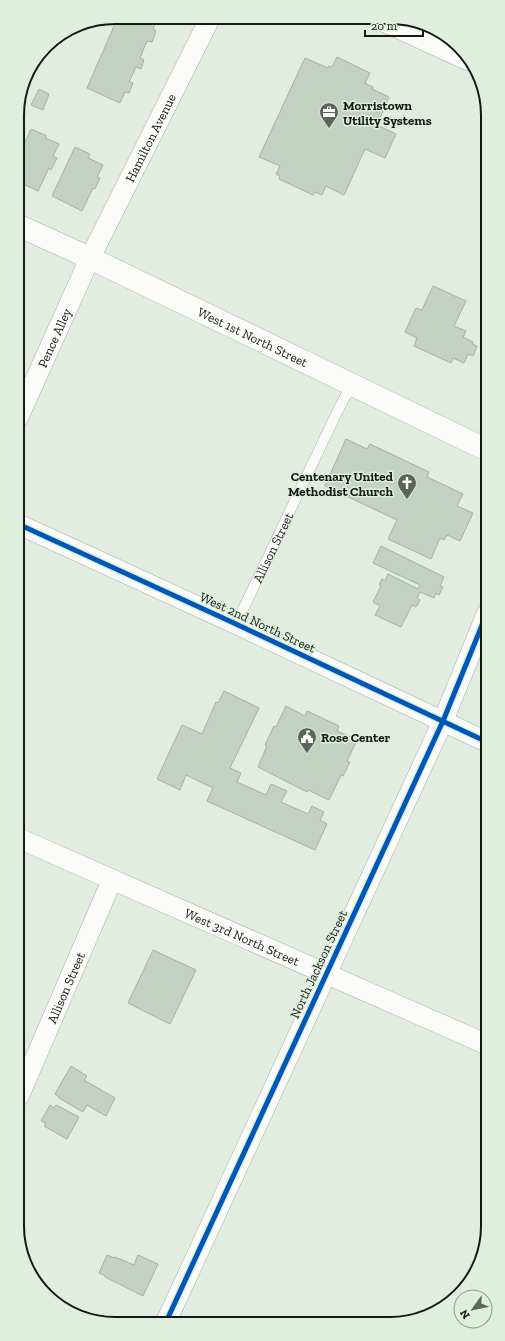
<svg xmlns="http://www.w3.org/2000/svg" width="505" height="1341" viewBox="0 0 505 1341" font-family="'Zilla Slab',serif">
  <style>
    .building { fill: #c3d2c3; stroke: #a7aea6 }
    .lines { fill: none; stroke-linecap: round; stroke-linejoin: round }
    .lane-casing { stroke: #a7aea6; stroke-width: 11 }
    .street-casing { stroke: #a7aea6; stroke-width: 21 }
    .secondary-casing { stroke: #a7aea6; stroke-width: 23 }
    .lane { stroke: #fbfcfa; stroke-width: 10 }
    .street { stroke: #fbfcfa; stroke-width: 20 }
    .secondary { stroke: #fbfcfa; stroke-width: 22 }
    .cycleway-casing { stroke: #def0dd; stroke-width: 8 }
    .cycleway { stroke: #0057b8; stroke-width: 5 }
    .labels { text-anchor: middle; stroke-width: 3; stroke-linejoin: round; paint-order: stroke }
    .poi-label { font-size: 13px; font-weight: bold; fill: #141a13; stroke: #def0dd; text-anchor: start }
    .street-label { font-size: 13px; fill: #141a13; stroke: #def0dd }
    .rim { fill: none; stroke: #141a13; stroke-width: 2 }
  </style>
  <rect width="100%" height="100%" fill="#e2ece1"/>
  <!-- building -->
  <path class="building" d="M118,17H158L153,29L156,31L152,42L147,41L140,58L144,60L141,69L136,67L129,82L133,83L129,93L125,92L120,103L87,88Z
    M337,57L370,73L365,83L373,87L372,89L389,97L377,125L396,134L385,158L365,149L344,195L326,186L322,195L315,192L313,195L279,179L280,176L276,174L280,166L259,157L305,58L328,68L329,66L332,67Z
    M39,89L49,94L43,110L31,105Z
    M31,129L47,136L45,138L59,144L53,156L57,158L51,170L49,168L38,191L17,181V159Z
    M75,147L90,154L88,158L103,165L97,177L100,178L95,189L93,188L82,211L52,196Z
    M433,286L466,301L454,326L466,331L463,337L473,342L472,344L477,346L473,356L468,354L464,363L453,358L451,363L414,346L417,338L405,332L416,308L422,310Z
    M346,439L367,449L370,444L429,472L427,477L463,494L457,506L473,513L460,541L447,535L444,540L440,538L431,559L388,539L397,520L325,486Z
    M381,546L444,577L440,586L443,587L439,595L436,593L434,598L420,592L417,598L420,600L416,607L412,605L401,627L375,615L380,606L373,602L381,586L379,585L382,579L385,581L388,574L418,589L420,585L373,563Z
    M224,691L259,708L230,768L241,773L237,782L266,795L271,784L287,791L281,802L308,814L312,806L324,812L320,820L327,824L315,850L207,801L213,788L186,775L180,790L157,779L182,725L202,734L216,702L218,703Z
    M286,706L305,716L307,711L339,726L337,731L357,740L347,761L350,762L343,776L341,775L329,800L308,790L307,792L258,767L267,746L265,745L274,726L276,727Z
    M153,950L196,970L170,1024L128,1003Z
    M71,1066L87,1076L84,1080L115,1098L106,1116L87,1105L83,1112L59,1098V1097L55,1094Z
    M50,1105L54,1108L56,1105L79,1117L67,1139L44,1126L46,1123L41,1121Z
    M107,1255L114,1258L115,1257L134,1265L138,1255L158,1264L143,1296L105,1277V1276L99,1273Z
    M87,1313L99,1319L98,1322L85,1316Z"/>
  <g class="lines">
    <!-- lane casing -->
    <g class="lane-casing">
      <g id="lane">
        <path id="s1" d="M236,624L340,406L352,385"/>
      </g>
    </g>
    <!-- street casing -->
    <g class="street-casing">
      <g id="street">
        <path d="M378,19L467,60"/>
        <path id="s2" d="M18,418L90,258L210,18"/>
        <path d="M18,524L236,624L487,742"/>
        <path id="s3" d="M18,838L488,1045"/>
        <path id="s4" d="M19,1096L112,880"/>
        <path d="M166,1322L443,721L487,613"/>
      </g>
    </g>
    <!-- secondary casing -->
    <g class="secondary-casing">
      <g id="secondary">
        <path id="s5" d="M17,225L90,258L487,450"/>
      </g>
    </g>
    <!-- lane -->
    <use href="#lane" class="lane"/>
    <!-- street -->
    <use href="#street" class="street"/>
    <!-- secondary -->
    <use href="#secondary" class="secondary"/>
    <!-- cycleway casing -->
    <g class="cycleway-casing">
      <path id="cycleway" d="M18,524L236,624L487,742
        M166,1322L443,721L487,613"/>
    </g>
    <!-- cycleway -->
    <use href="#cycleway" class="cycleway"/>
  </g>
  <!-- icons -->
  <defs>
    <g id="office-pin" transform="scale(1)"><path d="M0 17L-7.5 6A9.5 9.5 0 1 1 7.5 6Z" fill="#5c645b" stroke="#def0dd"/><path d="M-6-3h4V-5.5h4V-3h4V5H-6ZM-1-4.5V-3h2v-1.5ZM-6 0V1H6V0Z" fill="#fff"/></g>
    <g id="church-pin" transform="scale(1)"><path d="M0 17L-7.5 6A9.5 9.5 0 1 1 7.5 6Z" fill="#5c645b" stroke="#def0dd"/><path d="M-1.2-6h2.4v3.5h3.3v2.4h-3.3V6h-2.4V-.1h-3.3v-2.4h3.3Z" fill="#fff"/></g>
    <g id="civic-pin" transform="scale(1)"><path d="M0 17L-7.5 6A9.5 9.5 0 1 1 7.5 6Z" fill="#5c645b" stroke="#def0dd"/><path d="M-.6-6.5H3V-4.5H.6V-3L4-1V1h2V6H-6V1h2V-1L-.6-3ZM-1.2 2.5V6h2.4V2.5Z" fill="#fff"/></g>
  </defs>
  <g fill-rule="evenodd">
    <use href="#office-pin" x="329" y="112"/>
    <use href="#church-pin" x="407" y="483"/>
    <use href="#civic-pin" x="307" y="737"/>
  </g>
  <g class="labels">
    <!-- poi labels -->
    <g class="poi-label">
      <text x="343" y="110">Morristown<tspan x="343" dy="15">Utility Systems</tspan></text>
      <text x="393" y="481" text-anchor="end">Centenary United<tspan x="393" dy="15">Methodist Church</tspan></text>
      <text x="321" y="742">Rose Center</text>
    </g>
    <!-- street labels -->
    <g class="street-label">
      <text dy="5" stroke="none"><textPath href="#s2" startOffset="310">Hamilton Avenue</textPath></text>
      <text dy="5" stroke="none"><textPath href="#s5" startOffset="261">West 1st North Street</textPath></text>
      <text dy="5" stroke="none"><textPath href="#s2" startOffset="88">Pence Alley</textPath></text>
      <text dy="5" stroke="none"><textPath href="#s1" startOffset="85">Allison Street</textPath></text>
      <text transform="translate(258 622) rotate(25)" y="5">West 2nd North Street</text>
      <text dy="5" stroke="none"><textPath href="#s3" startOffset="245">West 3rd North Street</textPath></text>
      <text transform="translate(318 964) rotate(-65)" y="5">North Jackson Street</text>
      <text dy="5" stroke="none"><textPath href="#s4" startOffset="118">Allison Street</textPath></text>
    </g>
  </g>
  <!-- crop -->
  <path d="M0 0H505V1341H0ZM115 24H390A91 91 0 0 1 481 115V1226A91 91 0 0 1 390 1317H115A91 91 0 0 1 24 1226V115A91 91 0 0 1 115 24Z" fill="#def0dd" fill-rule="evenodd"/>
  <path class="rim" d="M115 24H390A91 91 0 0 1 481 115V1226A91 91 0 0 1 390 1317H115A91 91 0 0 1 24 1226V115A91 91 0 0 1 115 24Z"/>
  <!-- north arrow -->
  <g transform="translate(473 1309) rotate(237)"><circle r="19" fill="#def0dd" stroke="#8d9a8c"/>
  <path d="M0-3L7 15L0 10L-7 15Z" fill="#5c645b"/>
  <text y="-6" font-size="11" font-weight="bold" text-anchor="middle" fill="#141a13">N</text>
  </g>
  <!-- scale -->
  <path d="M365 30v6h58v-6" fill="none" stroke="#141a13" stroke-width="2"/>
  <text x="371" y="30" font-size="12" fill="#141a13" stroke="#def0dd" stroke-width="3" paint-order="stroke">20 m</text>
</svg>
